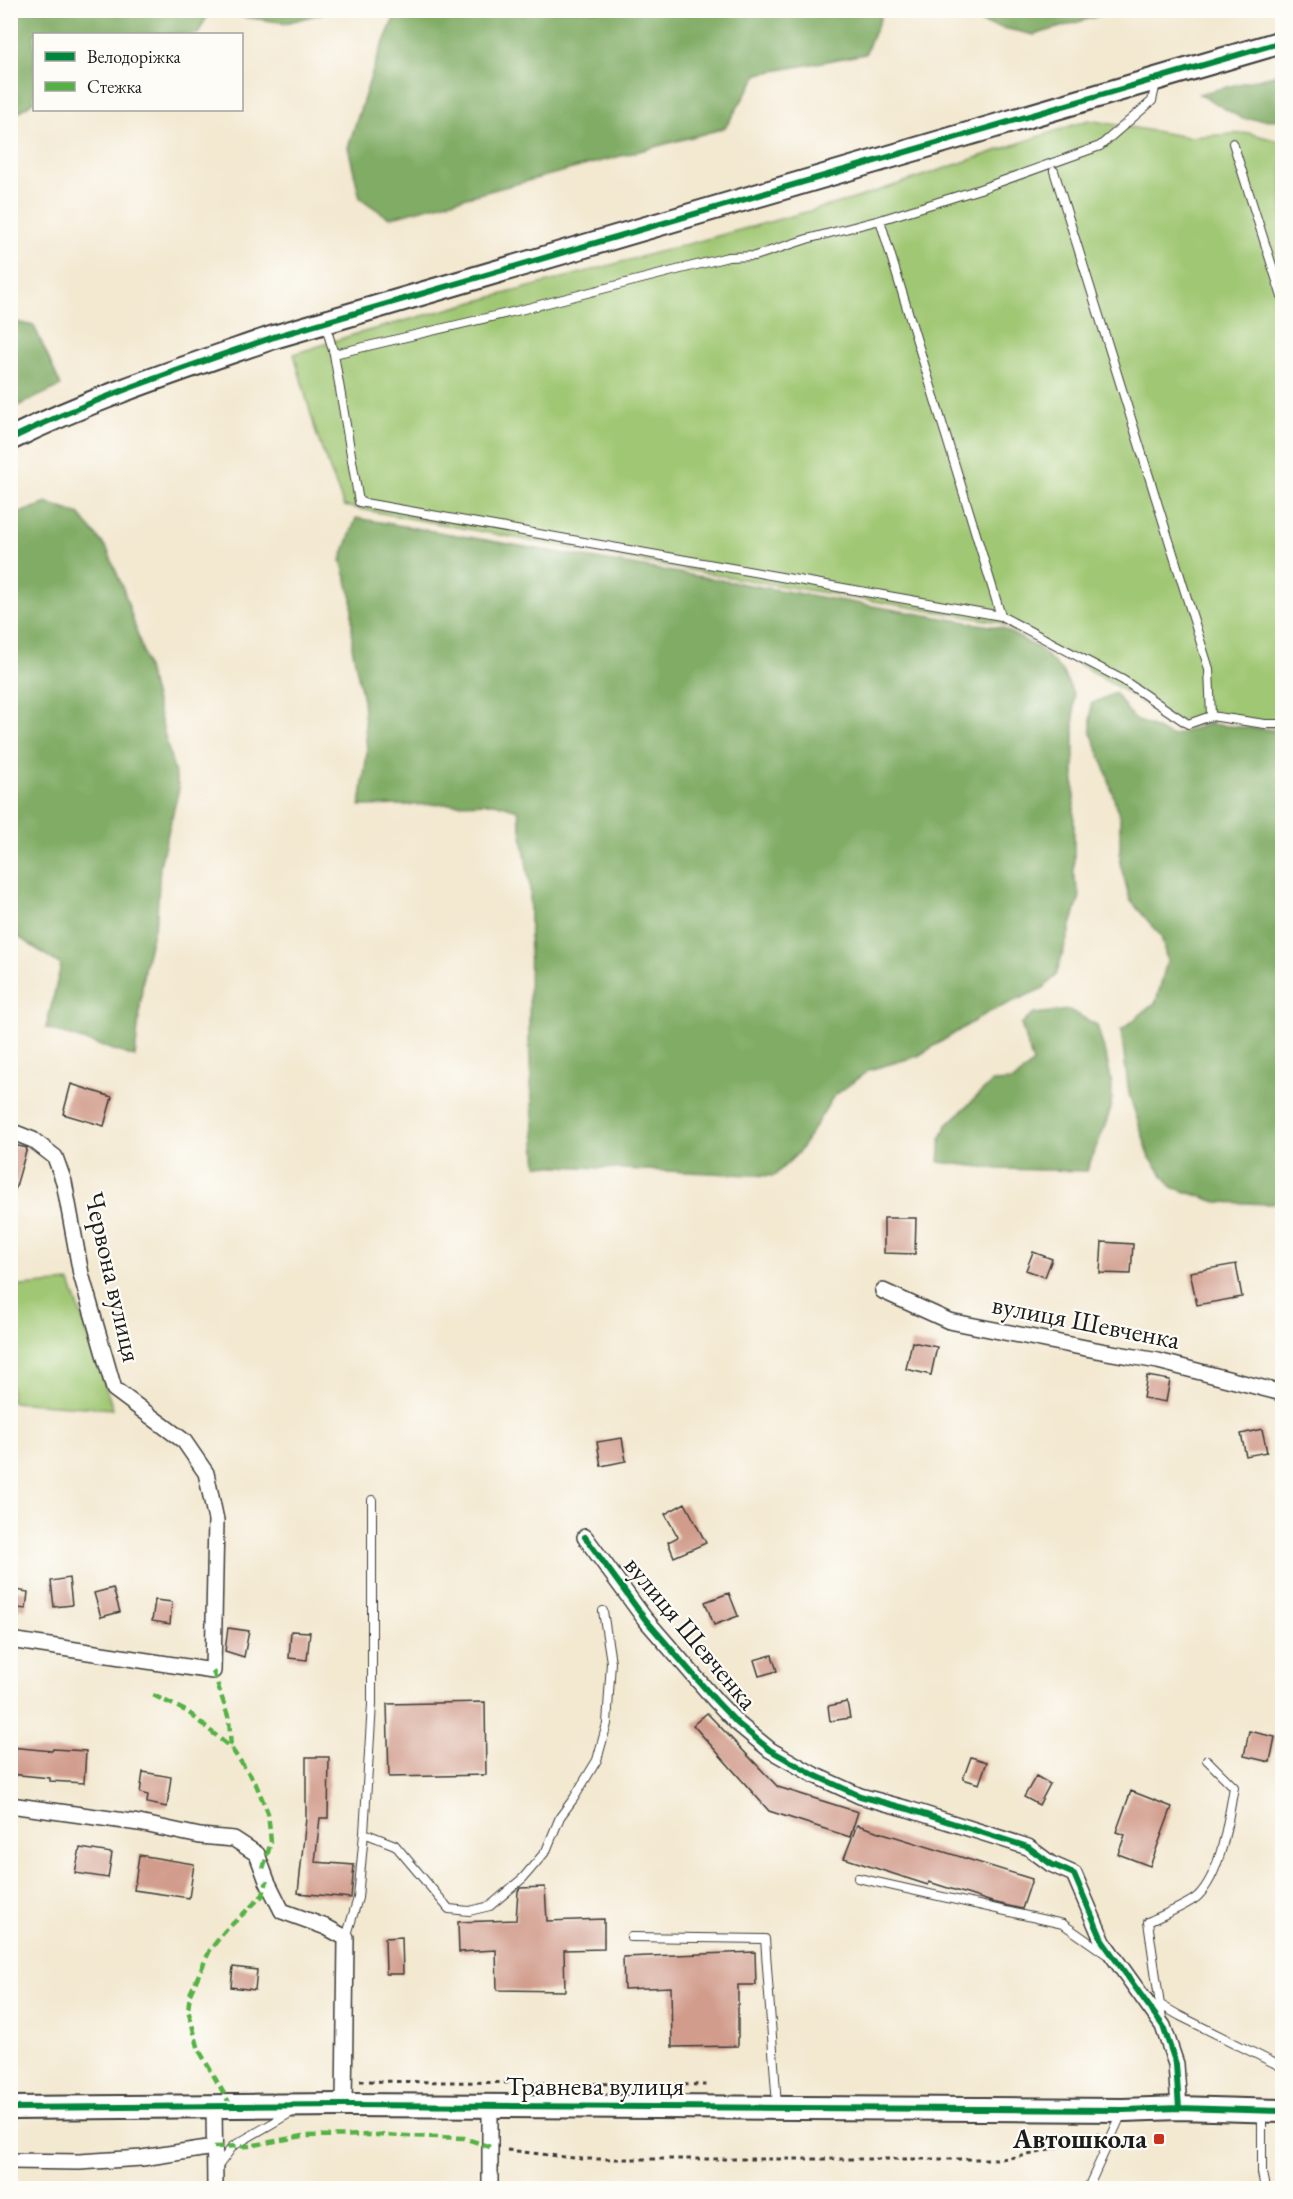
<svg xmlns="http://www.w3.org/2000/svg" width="1293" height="2199" viewBox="0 0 1293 2199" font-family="'EB Garamond',serif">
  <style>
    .green { fill: #a0c773; stroke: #5e7248; stroke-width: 1.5 }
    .forest { fill: #80ac65; stroke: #4e6440; stroke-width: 1.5 }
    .building { fill: #d19c8c }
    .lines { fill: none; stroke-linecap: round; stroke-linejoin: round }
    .lane-casing { stroke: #3c3b37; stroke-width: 10 }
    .street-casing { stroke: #3c3b37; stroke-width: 18 }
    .secondary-casing { stroke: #3c3b37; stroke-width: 26 }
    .path { stroke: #3c3b37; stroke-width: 3; stroke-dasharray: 4.5 4.5; stroke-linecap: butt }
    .lane { stroke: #fff; stroke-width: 8 }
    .street { stroke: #fff; stroke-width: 15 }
    .secondary { stroke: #fff; stroke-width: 22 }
    .quiet { stroke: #55b145; stroke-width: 4.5; stroke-dasharray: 9 4.5; stroke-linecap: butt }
    .cycleway-casing { stroke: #fdfcf7; stroke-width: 10 }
    .cycleway { stroke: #00873e; stroke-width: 6 }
    .poi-dot { fill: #c8321e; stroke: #fdfcf7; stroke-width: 2 }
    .labels { text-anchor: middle; stroke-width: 4.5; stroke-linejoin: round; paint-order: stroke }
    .street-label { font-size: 27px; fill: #1c1c1c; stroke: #fdfcf7 }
    .poi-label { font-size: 27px; font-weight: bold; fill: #1c1c1c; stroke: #fdfcf7; text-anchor: end }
  </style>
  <rect width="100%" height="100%" fill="#fdfcf7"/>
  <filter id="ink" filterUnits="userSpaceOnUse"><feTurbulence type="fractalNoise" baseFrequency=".0167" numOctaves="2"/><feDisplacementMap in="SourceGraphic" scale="12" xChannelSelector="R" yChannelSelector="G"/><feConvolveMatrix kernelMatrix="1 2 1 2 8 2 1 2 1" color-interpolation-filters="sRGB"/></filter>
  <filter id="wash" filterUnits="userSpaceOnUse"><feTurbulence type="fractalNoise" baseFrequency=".008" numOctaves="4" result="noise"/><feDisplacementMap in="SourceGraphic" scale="24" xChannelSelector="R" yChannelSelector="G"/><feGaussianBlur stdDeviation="1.35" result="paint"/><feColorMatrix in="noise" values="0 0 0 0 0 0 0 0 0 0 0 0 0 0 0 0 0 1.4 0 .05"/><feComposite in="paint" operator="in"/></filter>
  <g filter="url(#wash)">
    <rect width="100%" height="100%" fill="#f3e8d0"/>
    <!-- green -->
    <path class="green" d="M1088,120L1188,137L1249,133L1282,142V728L1217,719L1184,728L1092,671L999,622L688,570L344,506L317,436L294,354L356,334L854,199Z
      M70,1282L113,1409L11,1402L10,1287Z"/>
    <!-- forest -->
    <path class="forest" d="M11,10H332V11L286,23L209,12L198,34H34V101L11,118Z
      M873,10L881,17L865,54L758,74L725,128L389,218L360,198L348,147L376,61L397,11Z
      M960,11V10L1115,11L1034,35L985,24Z
      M1282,73V120L1243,119L1199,94Z
      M11,321L34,326L61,386L11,409Z
      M47,503L79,514L107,549L124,591L142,649L179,789L160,865L157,916L144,969L135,1057L46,1028L61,965L11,932V516Z
      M356,518L1002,628L1040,649L1062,671L1074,695V877L1080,896L1056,975L1044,988L987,1013L918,1056L869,1070L833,1097L799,1152L774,1176L537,1165L532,1105L529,1037L530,887L518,810L495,803L360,806L367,752L363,700L352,647V599L341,560Z
      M1115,693L1133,718L1171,736L1209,724L1282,731V1202L1269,1204L1217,1202L1172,1187L1150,1158L1129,1094L1121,1030L1156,1002L1167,961L1161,936L1130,900L1120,863V819L1106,771L1091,732V704Z
      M1069,1010L1097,1025C1102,1044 1112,1072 1112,1090C1113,1118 1095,1145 1087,1171L1000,1169L939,1162L941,1138L947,1125L992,1082L1013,1081L1033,1063L1021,1024L1034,1014Z"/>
    <g id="blocks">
      <!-- building -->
      <path class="building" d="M71,1084L112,1097L104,1126L63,1114Z
        M10,1144L27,1148L15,1190L10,1189Z
        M884,1218H916L915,1254L884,1253Z
        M1102,1242L1133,1244L1131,1274L1100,1273Z
        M1033,1252L1052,1259L1045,1277L1026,1270Z
        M1236,1264L1242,1297L1197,1305L1190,1272Z
        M912,1342L937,1347L931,1375L906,1369Z
        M1147,1376L1170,1380L1166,1402L1143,1398Z
        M1262,1429L1267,1452L1246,1456L1241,1434Z
        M622,1438L626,1461L601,1466L597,1442Z
        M685,1503L706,1543L674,1557L668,1542L678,1537L665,1514Z
        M69,1578L72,1605L54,1607L51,1581Z
        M113,1588L120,1612L101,1617L94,1593Z
        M10,1589L28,1592L26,1609L10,1607Z
        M729,1593L738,1616L714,1625L705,1602Z
        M155,1600L172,1602L170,1624L152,1621Z
        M228,1628L249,1631L244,1657L225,1651Z
        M291,1631L310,1632L307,1660L289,1658Z
        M772,1655L777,1671L759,1676L754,1660Z
        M485,1702L486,1775L389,1777L387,1704Z
        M847,1702L850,1718L830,1721L828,1706Z
        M707,1713L778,1787L858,1812L850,1837L769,1811L693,1725Z
        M1249,1731L1275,1737L1270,1762L1244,1756Z
        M10,1747L52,1751L53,1749L86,1751L84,1783L50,1781V1778L10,1774Z
        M306,1757H329L328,1818H320L315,1862L354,1865L351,1898L298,1893L306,1818Z
        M971,1757L987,1762L979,1784L963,1779Z
        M143,1772L171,1777L167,1807L147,1803L148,1795L140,1793Z
        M1036,1776L1050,1784L1039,1805L1024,1797Z
        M1131,1791L1172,1807L1150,1866L1118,1854L1125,1835L1116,1832Z
        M857,1825L1032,1879L1022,1909L992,1902L929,1882L928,1885L844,1858Z
        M80,1848L112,1853L108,1878L75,1873Z
        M139,1855L194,1864L189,1898L134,1890Z
        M545,1887L547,1921L604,1919V1949L564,1950L565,1991L497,1990L496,1950L459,1952L458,1922L516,1920L518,1891L520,1888Z
        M402,1937L403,1974H386L385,1938Z
        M755,1952L756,1985H738V2046L672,2047L671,1987L624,1989L623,1957Z
        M233,1967L257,1970L255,1990L231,1987Z"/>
    </g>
  </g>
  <g filter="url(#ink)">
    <use href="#blocks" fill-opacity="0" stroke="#3c3b37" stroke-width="1.5"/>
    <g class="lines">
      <!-- lane casing -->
      <g class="lane-casing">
        <path id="lane" d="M1233,143L1282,297
          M1054,171L1209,669L1211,716
          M880,220L1001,616
          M325,323L334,354L359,502L1001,616L1123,680L1188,724L1211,716L1265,724H1282
          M334,354L516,311L728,257L755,256L807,239L880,220L980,189L1100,146L1152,101L1156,83
          M364,1833L395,1845L449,1909L469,1911L490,1906L523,1878L546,1851L560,1817L574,1798L597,1760L607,1724L611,1662L603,1611
          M858,1878L1063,1924L1106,1954
          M631,1937L765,1939L777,2106
          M346,1938L358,1898L364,1833L372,1704V1500
          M1159,2004L1180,2016L1282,2067
          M1162,2019L1148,1922C1162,1915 1187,1906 1198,1896C1222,1872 1228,1819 1234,1787L1207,1760
          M1262,2112V2173L1265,2188
          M216,2169L233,2146L292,2112
          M1088,2188L1122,2113"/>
      </g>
      <!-- street casing -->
      <g class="street-casing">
        <path id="street" d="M10,1131L33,1140L55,1157L64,1182L81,1274L114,1389L184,1441L206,1473L216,1520L213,1671L10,1640
          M883,1291L949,1321L1101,1351L1158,1361L1282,1393
          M585,1537L645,1619L716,1701L737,1723L770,1750L814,1775L860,1796L908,1809L1028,1847L1051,1864L1074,1874L1103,1942L1163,2026L1176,2064L1179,2108
          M10,1805L139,1823L200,1836L234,1839L257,1854L267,1881L282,1911L326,1927L346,1938L344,2105
          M214,2106L215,2188
          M490,2106V2188
          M10,2161L79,2162L142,2158L214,2147"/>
      </g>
      <!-- secondary casing -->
      <g class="secondary-casing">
        <path id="secondary" d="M10,439C95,397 185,368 274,337L1282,42
          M10,2108L344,2105L1123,2110L1179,2108L1282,2111"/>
      </g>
      <!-- path -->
      <path class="path" d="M360,2081L710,2085
        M507,2150L582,2159H996C1032,2157 1065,2146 1099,2134"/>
      <!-- lane -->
      <use href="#lane" class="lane"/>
      <!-- street -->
      <use href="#street" class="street"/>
      <!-- secondary -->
      <use href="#secondary" class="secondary"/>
      <!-- quiet -->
      <path class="quiet" d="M213,1671L229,1719L231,1748L255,1782L268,1813L271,1842L263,1869
        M153,1695L188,1712L231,1748
        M231,2106L199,2050L188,2010L190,1994L210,1950L225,1931L263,1895L267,1881
        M214,2147L249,2146L303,2136L378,2135L464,2138L490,2147"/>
      <!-- cycleway casing -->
      <g class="cycleway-casing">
        <path id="cycleway" d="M10,439C95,397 185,368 274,337L1282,42
          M585,1537L645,1619L716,1701L737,1723L770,1750L814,1775L860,1796L908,1809L1028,1847L1051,1864L1074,1874L1103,1942L1163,2026L1176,2064L1179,2108
          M10,2108L344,2105L1123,2110L1179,2108L1282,2111"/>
      </g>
      <!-- cycleway -->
      <use href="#cycleway" class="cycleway"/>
    </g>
  </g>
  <!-- markers -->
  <rect class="poi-dot" x="1153" y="2133" width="12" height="12" rx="3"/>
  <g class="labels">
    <!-- street labels -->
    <g class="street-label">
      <text transform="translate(113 1277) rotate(77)" y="9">Червона вулиця</text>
      <text transform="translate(1086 1322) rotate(11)" y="9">вулиця Шевченка</text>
      <text transform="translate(691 1633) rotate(50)" y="9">вулиця Шевченка</text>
      <text x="595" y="2095">Травнева вулиця</text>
    </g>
    <!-- poi labels -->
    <g class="poi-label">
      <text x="1147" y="2148">Автошкола</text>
    </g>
  </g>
  <!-- margin -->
  <rect width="1293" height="2199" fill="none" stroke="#fdfcf7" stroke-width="36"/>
  <!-- legend -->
  <rect x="33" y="33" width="210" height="78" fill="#fdfcf7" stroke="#a3a29f" stroke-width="1.5"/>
  <rect x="45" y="52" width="30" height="9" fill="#00873e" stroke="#a3a29f" stroke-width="1.5"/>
  <text x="87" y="63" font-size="18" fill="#1c1c1c">Велодоріжка</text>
  <rect x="45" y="82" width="30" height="9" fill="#55b145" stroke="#a3a29f" stroke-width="1.5"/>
  <text x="87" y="93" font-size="18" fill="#1c1c1c">Стежка</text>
</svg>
